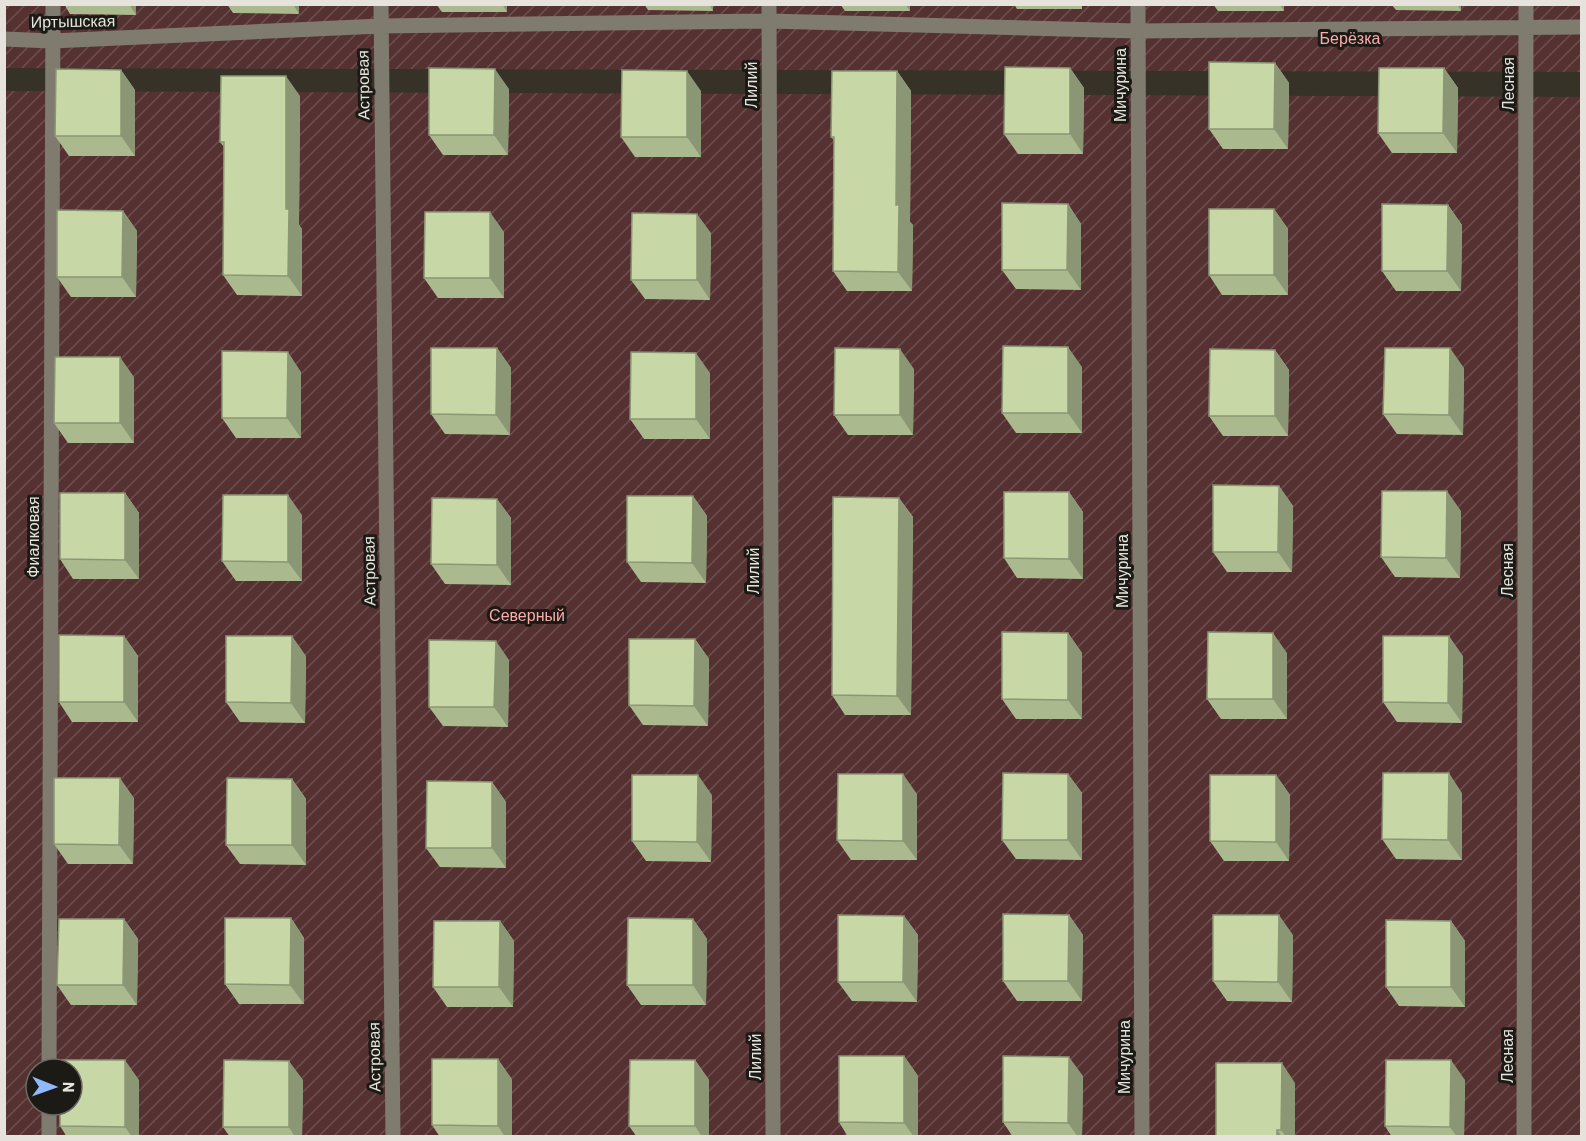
<svg xmlns="http://www.w3.org/2000/svg" width="1586" height="1141" viewBox="0 0 1586 1141" font-family="Barlow,sans-serif">
  <style>
    .garden { fill: url(#garden-furrows); fill-rule: evenodd }
    .lines { fill: none; stroke-linecap: round; stroke-linejoin: round }
    .street { stroke: #807b6f; stroke-width: 15 }
    .wall { fill: #abb98f }
    .shaded-wall { fill: #8b9674 }
    .building { fill: #c7d7a6; stroke: #8b9674; stroke-width: 1.5 }
    .labels { text-anchor: middle; stroke-width: 6; stroke-linejoin: round; paint-order: stroke }
    .street-label { font-size: 16px; fill: #e5e3dc; stroke: #1c1a15 }
    .park-label { font-size: 16px; fill: #fcaaab; stroke: #1c1a15 }
  </style>
  <defs>
    <pattern id="garden-furrows" width="10" height="10" patternUnits="userSpaceOnUse" patternTransform="scale(1.5)"><rect width="10" height="10" fill="#553132"/><path d="M-1 1l2-2M0 10L10 0M9 11l2-2" fill="none" stroke="#6d4f4f"/></pattern>
  </defs>
  <rect width="100%" height="100%" fill="#363228"/>
  <!-- garden -->
  <path class="garden" d="M5,4L1582,5L1581,72L5,68Z
    M4,91L1581,97V1136H5ZM36,1069H72V1105H36Z"/>
  <g class="lines">
    <!-- street -->
    <path class="street" d="M381,4L393,1136
      M769,4L773,1136
      M1138,4L1142,1136
      M4,39L52,41L381,26L769,21L1137,31L1582,27
      M49,1069L53,4
      M49,1136V1105
      M1524,1136L1526,4"/>
  </g>
  <!-- wall -->
  <path class="wall" d="M64,4H136V15L70,14Z
    M227,4H299V14L233,13Z
    M436,4H507V12H442Z
    M644,4H713V11L648,10Z
    M840,4H910V11H845Z
    M1014,4H1082V9H1017Z
    M1213,4H1284V11H1218Z
    M1391,4H1461V11L1396,10Z
    M1275,63L1289,83L1288,149H1223L1209,129Z
    M1070,68L1084,88L1083,154H1018L1004,134Z
    M1444,68L1458,88L1457,153H1392L1378,133Z
    M121,70L135,90V156H69L55,136Z
    M897,71L911,91L910,222L913,225L912,291H847L833,271L834,140L831,137Z
    M509,89L508,155H443L429,135Z
    M701,91V157H635L621,137Z
    M300,96L299,225L302,229V296L237,295L223,275L224,147L220,142Z
    M1068,204L1081,224V290L1016,289L1002,270Z
    M1448,205L1462,225L1461,291H1396L1382,271Z
    M1274,209L1288,229V295H1222L1209,275Z
    M123,211L137,231L136,297H71L57,277Z
    M504,232V298H438L424,278Z
    M711,233L710,300L645,299L631,280Z
    M497,348L511,368L510,435L445,434L431,414Z
    M1275,350L1289,370L1288,436H1223L1209,416Z
    M1082,367V433H1016L1002,413Z
    M1464,368L1463,435L1397,434L1383,414Z
    M914,369L913,435H848L834,415Z
    M301,372V438H236L222,418Z
    M710,373V439H644L630,419Z
    M134,377V443H68L54,423Z
    M1279,486L1293,506L1292,572H1227L1213,552Z
    M1069,492L1083,512V579L1017,578L1004,558Z
    M125,493L139,513V579H73L60,559Z
    M693,496L707,516L706,583L641,582L627,562Z
    M899,498L913,517L911,715H845L832,695Z
    M497,499L511,518V585L445,584L431,564Z
    M1461,511L1460,578L1395,577L1381,557Z
    M302,515V581H236L222,561Z
    M1068,633L1082,653V719H1016L1002,699Z
    M124,636L138,656V722H72L59,702Z
    M695,639L709,659L708,726L643,725L629,705Z
    M1287,653V719H1221L1207,699Z
    M306,656L305,723L240,722L226,702Z
    M1463,656L1462,723L1397,722L1383,702Z
    M509,660L508,727L443,726L429,707Z
    M1068,774L1082,793V860L1016,859L1002,840Z
    M1276,775L1290,795L1289,861H1224L1210,841Z
    M292,779L306,799V865L240,864L226,845Z
    M492,782L506,802V868L440,867L426,848Z
    M1462,793V860L1396,859L1382,839Z
    M917,794V860H851L837,840Z
    M712,795L711,862L646,861L632,841Z
    M134,798L133,864H68L54,844Z
    M1069,915L1083,935L1082,1001H1017L1003,981Z
    M904,916L918,935L917,1002L852,1001L838,982Z
    M291,918L304,938V1004H239L225,984Z
    M124,919L138,939L137,1005H71L57,985Z
    M693,919L707,939L706,1005H641L627,985Z
    M500,921L514,941L513,1007H447L433,987Z
    M1451,921L1465,941V1007L1399,1006L1386,987Z
    M1293,935L1292,1002L1227,1001L1213,981Z
    M904,1056L918,1076V1137H848L839,1122Z
    M695,1060L709,1080V1137H637L629,1126Z
    M1083,1076L1082,1137H1013L1003,1122Z
    M512,1079V1137H440L432,1125Z
    M139,1080V1137H67L60,1126Z
    M303,1080L302,1137H230L223,1127Z
    M1465,1080L1464,1137H1392L1385,1126Z
    M1295,1083V1137H1216Z"/>
  <!-- shaded-wall -->
  <path class="shaded-wall" d="M129,4H136V15Z
    M293,4H299V14Z
    M502,4H507V12Z
    M709,4H713V11Z
    M905,4H910V11Z
    M1279,4H1284V11Z
    M1457,4H1461V11Z
    M1275,63L1289,83L1288,149L1274,129Z
    M1070,68L1084,88L1083,154L1070,134Z
    M1444,68L1458,88L1457,153L1443,133Z
    M495,69L509,89L508,155L494,135Z
    M121,70L135,90V156L121,136Z
    M687,71L701,91V157L687,137Z
    M897,71L911,91L910,222L913,225L912,291L898,272L896,205Z
    M286,76L300,96L299,225L302,229V296L288,276L286,209Z
    M1068,204L1081,224V290L1067,270Z
    M1448,205L1462,225L1461,291L1447,271Z
    M1274,209L1288,229V295L1274,275Z
    M123,211L137,231L136,297L122,277Z
    M490,212L504,232V298L490,278Z
    M697,214L711,233L710,300L697,280Z
    M1068,347L1082,367V433L1068,413Z
    M497,348L511,368L510,435L496,415Z
    M1450,348L1464,368L1463,435L1449,415Z
    M900,349L914,369L913,435L900,415Z
    M1275,350L1289,370L1288,436L1275,416Z
    M288,352L301,372V438L287,418Z
    M696,353L710,373V439L696,419Z
    M120,357L134,377V443L120,423Z
    M1279,486L1293,506L1292,572L1278,552Z
    M1447,491L1461,511L1460,578L1446,558Z
    M1069,492L1083,512V579L1069,559Z
    M125,493L139,513V579L125,560Z
    M288,495L302,515V581L288,562Z
    M693,496L707,516L706,583L692,563Z
    M899,498L913,517L911,715L897,696Z
    M497,499L511,518V585L497,565Z
    M1068,633L1082,653V719L1068,700Z
    M1273,633L1287,653V719L1273,699Z
    M124,636L138,656V722L124,702Z
    M292,636L306,656L305,723L291,703Z
    M1449,636L1463,656L1462,723L1448,703Z
    M695,639L709,659L708,726L694,706Z
    M496,641L509,660L508,727L494,707Z
    M1449,773L1462,793V860L1448,840Z
    M903,774L917,794V860L903,841Z
    M1068,774L1082,793V860L1068,840Z
    M698,775L712,795L711,862L697,842Z
    M1276,775L1290,795L1289,861L1276,842Z
    M120,778L134,798L133,864L119,845Z
    M292,779L306,799V865L292,845Z
    M492,782L506,802V868L492,848Z
    M1069,915L1083,935L1082,1001L1068,981Z
    M1279,915L1293,935L1292,1002L1278,982Z
    M904,916L918,935L917,1002L903,982Z
    M291,918L304,938V1004L290,985Z
    M124,919L138,939L137,1005L123,985Z
    M693,919L707,939L706,1005L693,985Z
    M500,921L514,941L513,1007L499,987Z
    M1451,921L1465,941V1007L1451,987Z
    M904,1056L918,1076V1137H914L904,1123Z
    M1069,1057L1083,1076L1082,1137H1078L1068,1123Z
    M498,1059L512,1079V1137H505L498,1126Z
    M125,1060L139,1080V1137H132L125,1127Z
    M695,1060L709,1080V1137H702L695,1126Z
    M1451,1060L1465,1080L1464,1137H1457L1450,1127Z
    M289,1061L303,1080L302,1137H295L289,1127Z
    M1282,1063L1295,1083V1137H1286L1281,1130Z
    M1277,1130L1282,1137H1277Z"/>
  <!-- building -->
  <path class="building" d="M1209,62L1275,63L1274,129H1209Z
    M1005,67L1070,68V134H1004Z
    M429,68L495,69L494,135H429Z
    M1379,68H1444L1443,133H1378Z
    M56,69L121,70V136H55Z
    M622,70L687,71V137H621Z
    M832,71H897L896,205H899L898,272L833,271L834,137H831Z
    M221,76H286V209H289L288,276L223,275L224,142H220Z
    M1002,203L1068,204L1067,270H1002Z
    M1382,204L1448,205L1447,271H1382Z
    M1209,209H1274V275H1209Z
    M57,210L123,211L122,277H57Z
    M425,212H490V278H424Z
    M632,213L697,214V280H631Z
    M1003,346L1068,347V413H1002Z
    M431,348H497L496,415L431,414Z
    M835,348L900,349V415H834Z
    M1385,348H1450L1449,415L1383,414Z
    M1210,349L1275,350V416H1209Z
    M222,351L288,352L287,418H222Z
    M631,352L696,353V419H630Z
    M55,357H120V423H54Z
    M1213,485L1279,486L1278,552H1213Z
    M1382,491H1447L1446,558L1381,557Z
    M1004,492H1069V559L1004,558Z
    M60,493H125V560L60,559Z
    M223,495H288V562L222,561Z
    M627,496H693L692,563L627,562Z
    M833,497L899,498L897,696L832,695Z
    M432,498L497,499V565L431,564Z
    M1002,632L1068,633V700L1002,699Z
    M1208,632L1273,633V699H1207Z
    M59,635L124,636V702H59Z
    M226,636H292L291,703L226,702Z
    M1383,636H1449L1448,703L1383,702Z
    M629,639H695L694,706L629,705Z
    M429,640L496,641L494,707H429Z
    M1003,773L1068,774V840H1002Z
    M1383,773H1449L1448,840L1382,839Z
    M838,774H903V841L837,840Z
    M632,775H698L697,842L632,841Z
    M1210,775H1276V842L1210,841Z
    M54,778H120L119,845L54,844Z
    M227,778L292,779V845H226Z
    M427,781L492,782V848H426Z
    M1003,914L1069,915L1068,981H1003Z
    M838,915L904,916L903,982H838Z
    M1213,915H1279L1278,982L1213,981Z
    M225,918H291L290,985L225,984Z
    M628,918L693,919V985H627Z
    M59,919H124L123,985H57Z
    M1386,920L1451,921V987H1386Z
    M434,921H500L499,987H433Z
    M839,1056H904V1123L839,1122Z
    M1003,1056L1069,1057L1068,1123L1003,1122Z
    M432,1059H498V1126L432,1125Z
    M60,1060H125V1127L60,1126V1105H72V1069H60Z
    M224,1060L289,1061V1127H223Z
    M630,1060H695V1126H629Z
    M1386,1060H1451L1450,1127L1385,1126Z
    M1216,1063H1282L1281,1130H1277V1137H1216Z"/>
  <g class="labels">
    <!-- street labels -->
    <g class="street-label">
      <text transform="translate(73 21) rotate(-1)" y="6">Иртышская</text>
      <text transform="translate(1508 84) rotate(-90)" y="6">Лесная</text>
      <text transform="translate(363 85) rotate(-91)" y="6">Астровая</text>
      <text transform="translate(751 85) rotate(-90)" y="6">Лилий</text>
      <text transform="translate(1120 85) rotate(-90)" y="6">Мичурина</text>
      <text transform="translate(33 537) rotate(-90)" y="6">Фиалковая</text>
      <text transform="translate(1507 570) rotate(-90)" y="6">Лесная</text>
      <text transform="translate(369 571) rotate(-91)" y="6">Астровая</text>
      <text transform="translate(753 571) rotate(-90)" y="6">Лилий</text>
      <text transform="translate(1122 571) rotate(-90)" y="6">Мичурина</text>
      <text transform="translate(1507 1056) rotate(-90)" y="6">Лесная</text>
      <text transform="translate(374 1057) rotate(-91)" y="6">Астровая</text>
      <text transform="translate(755 1057) rotate(-90)" y="6">Лилий</text>
      <text transform="translate(1124 1057) rotate(-90)" y="6">Мичурина</text>
    </g>
    <!-- park labels -->
    <g class="park-label">
      <text x="1350" y="44">Берёзка</text>
      <text x="527" y="621">Северный</text>
    </g>
  </g>
  <!-- border -->
  <rect width="1586" height="1141" fill="none" stroke="#e5e3dc" stroke-width="12"/>
  <!-- north arrow -->
  <g transform="translate(54 1087) rotate(91)"><circle r="28" fill="#1c1a15" stroke="#6c6a65" stroke-width="1.5"/>
  <path d="M0-4.5L10 22L0 15L-10 22Z" fill="#91b8fd"/>
  <text y="-9" font-size="16" font-weight="bold" text-anchor="middle" fill="#e5e3dc">N</text>
  </g>
</svg>
